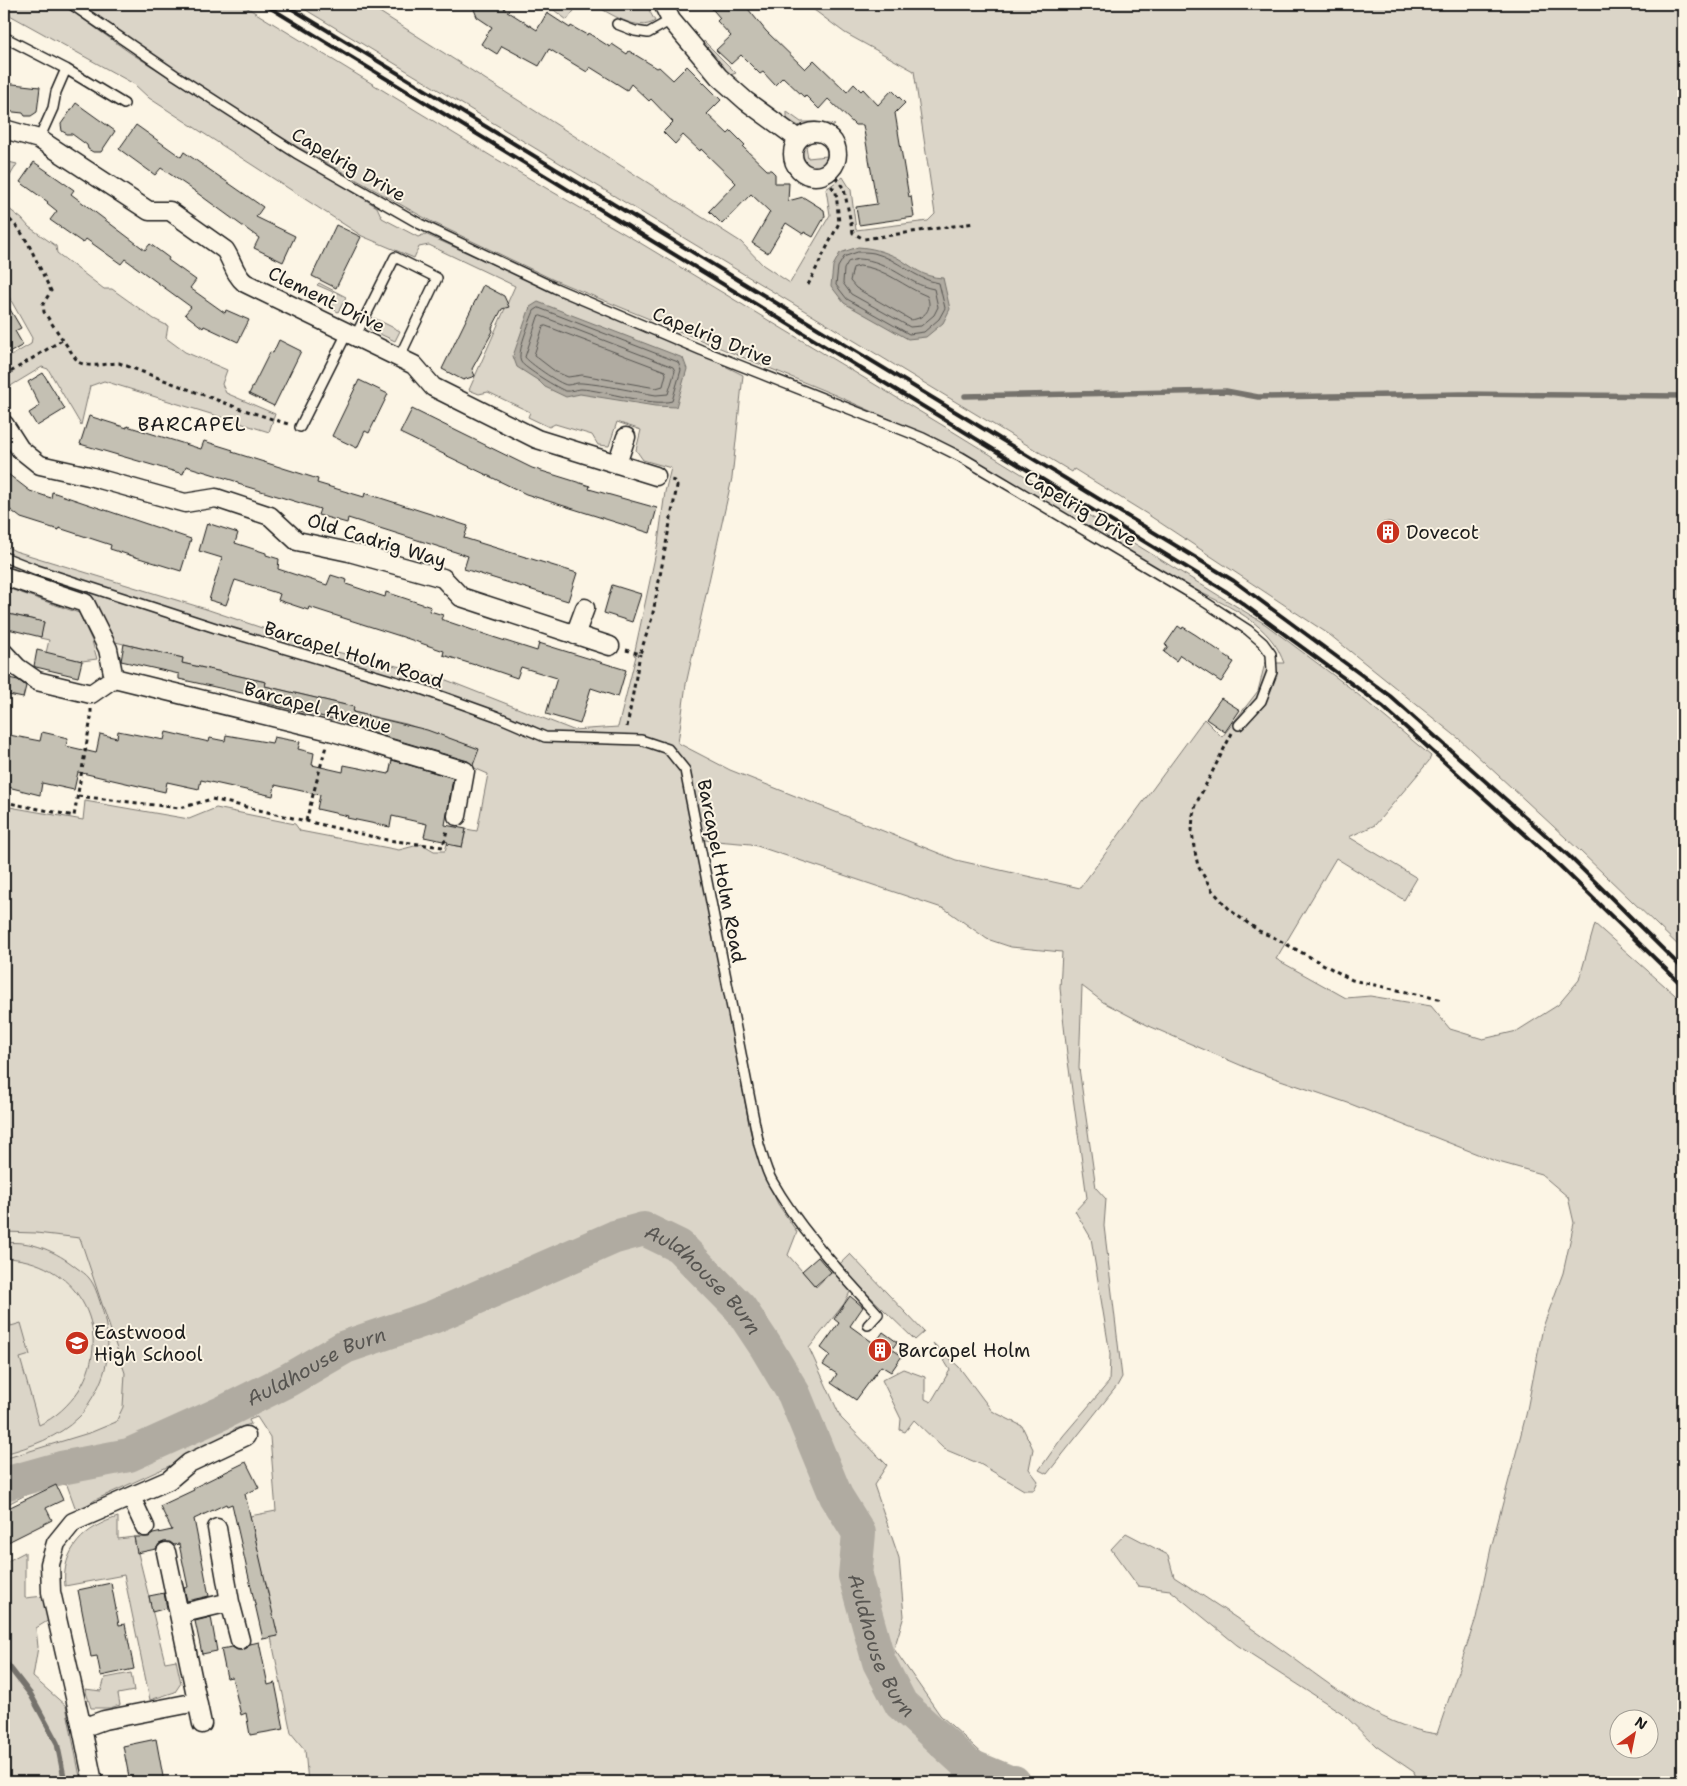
<svg xmlns="http://www.w3.org/2000/svg" width="1687" height="1786" viewBox="0 0 1687 1786" font-family="'Shantell Sans',sans-serif">
  <style>
    .built { fill: #ebe5d6 }
    .green { fill: #dbd5c8; stroke: #7c7872; fill-rule: evenodd }
    .water { fill: #b0aba1; stroke: #75726c }
    .lines { fill: none; stroke-linecap: round; stroke-linejoin: round }
    .shore { stroke: #575551; stroke-width: 1 }
    .stream { stroke: #75726c; stroke-width: 5.5 }
    .river { stroke: #b0aba1; stroke-width: 34 }
    .building { fill: #c4c0b3; stroke: #1c1c1c }
    .service-casing { stroke: #1c1c1c; stroke-width: 12 }
    .minor-casing { stroke: #1c1c1c; stroke-width: 21 }
    .path { stroke: #1c1c1c; stroke-width: 3; stroke-dasharray: 4 4; stroke-linecap: butt }
    .service { stroke: #fcf5e5; stroke-width: 9 }
    .minor { stroke: #fcf5e5; stroke-width: 18 }
    .rail { stroke: #1c1c1c; stroke-width: 4 }
    .labels { text-anchor: middle; stroke-width: 4; stroke-linejoin: round; paint-order: stroke }
    .street-label { font-size: 19px; fill: #1c1c1c; stroke: #fcf5e5 }
    .poi-label { font-size: 19px; fill: #1c1c1c; stroke: #fcf5e5; text-anchor: start }
    .neighbourhood-label { font-size: 20px; letter-spacing: 1px; fill: #1c1c1c; stroke: #fcf5e5 }
    .water-label { font-size: 20px; font-style: italic; fill: #575551; stroke: #fcf5e5 }
  </style>
  <rect width="100%" height="100%" fill="#fcf5e5"/>
  <filter id="ink" filterUnits="userSpaceOnUse"><feTurbulence type="fractalNoise" baseFrequency=".02" numOctaves="2"/><feDisplacementMap in="SourceGraphic" scale="10" xChannelSelector="R" yChannelSelector="G"/><feConvolveMatrix kernelMatrix="1 2 1 2 8 2 1 2 1" color-interpolation-filters="sRGB"/></filter>
  <g filter="url(#ink)">
    <!-- built -->
    <path class="built" d="M4,1177L94,1202L177,1411L4,1484Z"/>
    <!-- green -->
    <path class="green" d="M4,4H62L129,52L377,207L382,218L418,237L425,234L597,311L707,357L743,375L732,478L686,684L678,743L730,770L956,860L1080,888L1204,719L1222,737L1258,691L1265,663H1284C1281,656 1278,648 1273,642C1253,615 1218,601 1189,587L957,449L835,395L554,280L432,222L296,146L123,39L77,4H241L491,156L637,241L952,431L1265,624L1349,687L1431,756L1429,761L1375,825L1349,837L1417,878L1404,900L1336,858L1276,959L1346,998L1370,996L1431,1006L1450,1029L1483,1039L1517,1031L1558,1005L1579,980L1595,924L1683,1002V1782H1418L1414,1772L1376,1746L1342,1713L1237,1645L1170,1590L1138,1586L1111,1549L1126,1533L1168,1555L1174,1577C1208,1599 1242,1621 1275,1645C1324,1679 1376,1726 1437,1734L1476,1618L1491,1548L1526,1415L1543,1327L1563,1273L1574,1223L1568,1197L1541,1174L1495,1161L1348,1103L1254,1071L1149,1026L1103,1002L1082,986L1079,1068L1096,1188L1106,1199L1104,1226L1122,1377L1117,1386L1047,1474L1039,1470L1063,1436L1109,1382L1110,1354L1091,1238L1075,1211L1087,1198L1067,1054L1060,988L1062,952L1011,947L987,939L945,909L751,844L693,839L723,977L750,1130L761,1167L778,1204L797,1232L788,1255L816,1287L850,1254L924,1332L915,1340L855,1282L844,1304L809,1348L841,1418L887,1465L874,1485L899,1558L904,1616L894,1649L940,1715L999,1769L1032,1782H308L305,1750L291,1733L271,1637L277,1636L250,1516L276,1511L270,1437L257,1417L249,1420L251,1424L234,1429L228,1439L95,1500L80,1510L75,1507L67,1485L51,1482L4,1506V1459L92,1432L116,1422L123,1407L125,1373L80,1238L36,1233L4,1232V806L83,820L85,801L189,819L216,808L295,824L300,831L399,850L422,844L434,851H445L447,844L462,847L466,829L477,831L488,774L472,767L478,749L406,724L353,712L354,707L265,686L266,682L182,663L183,658L111,641L92,598L4,569V545L15,551L206,609L324,649L431,674L573,730L618,727L636,656L634,655L658,543L665,492L671,468L643,460L636,450L641,430L617,422L609,446L598,445L592,435L555,424L549,427L528,417L530,412L488,392L479,394L469,390L515,286L429,245L419,247L414,258L362,236L149,98L134,84L6,13L4,15ZM1620,1718H1650V1748H1620Z
      M296,4H367L741,242L763,265L790,283L830,215L826,189L843,177L851,190L856,230L928,221L935,214L914,71L845,33L806,4H1683V950L1580,851L1458,738L1330,635L1147,514L1074,469L1072,472Z
      M546,4H579L567,20Z
      M593,4H649L650,12L655,21C638,33 609,13 593,4Z
      M704,41L736,73L728,76L701,47Z
      M787,112L801,122H816L835,125L831,128L816,124L799,126L787,120Z
      M826,143H828L834,153L830,164L814,171C805,168 802,161 799,153L802,146H806L808,158L827,156Z
      M4,161L17,164L4,186Z
      M4,205L22,219L29,227L56,246L57,253L104,289H112L154,319L168,326L166,338L185,352L227,370L222,384L226,393L275,414L269,432L104,381L90,386L81,425L48,369L42,367L4,390V360L31,344L32,338L4,288Z
      M319,283L346,297L338,312L333,309V292L317,285Z
      M374,318L400,331L395,341L369,329Z
      M4,587L79,613L92,641L97,659L82,661L46,653L49,640L40,638L44,622L4,613Z
      M4,1243C31,1240 56,1251 77,1268C81,1271 86,1274 89,1278C95,1285 98,1296 101,1305C112,1342 111,1370 89,1403C86,1408 83,1414 78,1418C59,1437 30,1447 4,1454V1301L11,1326L21,1323L30,1355L20,1358L39,1425C55,1418 69,1405 79,1390C117,1328 74,1259 4,1258Z
      M933,1343L959,1367L992,1411L1022,1426L1033,1449L1029,1469L1038,1481L1034,1490H1024L980,1464L944,1449L914,1420L905,1432L900,1430L901,1419L882,1380L903,1369L925,1377V1399L931,1402L950,1370Z
      M118,1517V1539L134,1537L165,1662L176,1660L181,1683L175,1692L150,1700L124,1575L65,1586C61,1550 85,1527 118,1517Z
      M25,1552V1598L44,1596L49,1620L36,1628L38,1647L33,1677L66,1706L81,1782H4V1563Z
      M131,1673L134,1691L118,1694L120,1705L110,1708H91L85,1689L101,1691L105,1678Z"/>
    <!-- water -->
    <path class="water" d="M858,247C872,248 883,251 896,257C914,267 921,277 943,278L950,309L943,323L926,337L908,339L844,303L831,286L833,266L840,253Z
      M538,302L683,358L687,369L676,407L655,406L580,394L566,397L545,387L539,381L517,367L513,356L530,307Z"/>
    <g class="lines">
      <!-- shore -->
      <path class="shore" d="M858,252C863,252 869,252 874,253C898,259 914,279 939,283L945,308L939,319L924,332L909,334L847,299L836,285L838,267L844,257Z
        M859,259C889,260 906,284 934,289L938,307L934,315L921,326L910,327L851,294L843,283L844,269L848,262Z
        M860,266C885,268 904,287 927,296C933,309 925,318 911,320L856,288L850,281L853,268Z
        M539,308L678,362L681,370L672,401C652,407 604,390 581,389C576,389 570,392 566,391C560,390 523,367 521,362C516,353 530,321 534,311Z
        M541,316L673,367L675,371L668,394L656,395C631,391 607,385 582,383C577,382 572,385 567,385C559,384 528,362 525,357L538,317Z
        M546,326L665,371L666,374L663,386L656,388L582,375L568,377L556,372L534,355L543,327Z"/>
      <!-- stream -->
      <path class="stream" d="M965,396L1226,391L1258,397L1461,394L1683,396
        M4,1650L7,1664L31,1695L57,1743L65,1782"/>
      <!-- river -->
      <path class="river" id="s1" d="M4,1484L61,1468L129,1455L224,1412L288,1380L345,1347L433,1317L615,1237L644,1229L679,1246L740,1308L766,1347L794,1394L836,1496L859,1533L855,1576L879,1662L901,1704L968,1765L1009,1782H1014"/>
    </g>
    <!-- building -->
    <path class="building" d="M472,4H507L504,9L537,30L547,13L570,28L571,26L587,35L588,33L610,47L612,44L627,54L629,51L657,68L659,67L673,80L687,66L721,100L707,114L728,134L731,131L745,145L743,147L767,170H771L775,174V183H789L788,201L803,197L824,210L825,216L813,237L804,232L803,234L786,223L768,253L752,243L770,212L751,194L722,224L709,211L736,183L701,149L700,151L683,135L675,144L663,132L673,122L651,99L649,101L631,84L627,90L590,67L587,72L549,49L539,66L502,46L497,54L481,44L492,27L477,17Z
      M708,4H744L766,31L805,69L814,60L847,92L854,84L861,91L863,89L878,105L892,90L905,103L895,113L909,197L911,196L914,217L859,225L856,207L877,204L863,125H855L828,99L819,109L805,95L804,97L783,77L775,85L763,72L760,74L741,55L731,64L716,50L731,36L717,21L720,18Z
      M4,83L40,87L37,112L31,116H25L23,113L4,111Z
      M76,103L115,131L101,152H93L88,149L87,145L72,134H67L62,131L61,124Z
      M136,125L181,157L184,152L263,207L256,217L295,236L283,262L254,248L259,238L189,187L161,168L155,175L119,149Z
      M34,162L74,190L71,194L145,250L150,244L169,258L168,260L196,280L190,288L225,313L226,310L249,320L238,342L204,326L203,328L185,314L191,307L125,259L121,264L86,239L83,243L50,220L57,211L47,203L48,202L20,182Z
      M336,225L361,237L336,288L312,276Z
      M483,285L504,296L509,307L502,309L492,328L493,331L472,369L475,376L463,380L442,369Z
      M4,299L21,328L15,331L23,345L9,353L4,346Z
      M279,340L301,351L274,406L249,394L270,352L273,353Z
      M43,373L65,409L37,426L29,413L40,406L28,382Z
      M359,380L388,394L369,433L365,431L357,448L332,436Z
      M412,409L532,468L590,486L589,489L657,508L650,533L526,494L400,433Z
      M89,416L127,428V426L201,449L204,441L233,450L232,452L318,479L317,483L364,497L365,493L468,526L464,538L577,573L568,601L464,569L468,556L348,518L347,523L318,515L320,509L238,484V482L186,466L183,474L80,444Z
      M4,471L30,491L51,498L52,492L191,539L181,571L110,549L111,545L59,528V530L21,518L4,505Z
      M1378 532a10 10 0 1 1 20 0a10 10 0 1 1-20 0Z
      M207,523L238,533L235,543L266,553V555L279,559L278,569L327,585L331,575L347,580L346,584L385,597L386,592L431,607L430,611L443,615L441,619L443,620L496,638L537,651L539,643L626,670L618,697L591,688L580,724L546,714L557,678L521,667L517,678L476,664L475,665L443,655L444,651L403,637L309,607L308,610L278,600L280,594L235,580L226,605L209,600L222,558L199,551Z
      M612,585L641,594L632,622L604,613Z
      M4,613L44,622L41,637L4,628Z
      M1178,626L1182,629L1183,627L1196,635L1231,659L1230,660L1234,662L1221,682L1180,655L1176,661L1164,652L1168,646L1165,645Z
      M124,644L183,658L182,663L266,682L265,686L354,707L353,712L427,730L479,749L473,765L468,761L346,725V722L259,702L260,697L179,679V674L121,661Z
      M37,650L82,661L78,677L36,667L34,666Z
      M4,677L18,680L26,686L23,698L4,694Z
      M1221,698L1240,710L1225,732L1206,719Z
      M118,731L164,740L166,732L209,742L210,738L225,741L226,735L272,743L274,737L300,742L298,749L314,753L312,765L343,772L344,765L389,774L392,760L453,778L445,825L466,829L462,847L447,844L448,842L424,837L427,824L392,816L390,827L347,818L348,816L317,809L320,795L275,785L273,796L201,780L199,789L167,782L165,792L78,772L74,790L42,783L40,795L4,786V734L40,741L42,732L68,738L66,746L96,753L100,734L117,738Z
      M818,1257L831,1272L815,1286L802,1271Z
      M850,1296L863,1307L850,1326L875,1344L883,1332L897,1342L892,1349L902,1356L891,1372L881,1366L856,1400L831,1383L837,1374L823,1365L830,1355L821,1348L839,1323L834,1319Z
      M246,1462L259,1488L245,1494L278,1636L263,1639L232,1504L227,1506L226,1504L194,1519L209,1596L187,1601L184,1588L188,1587L179,1544L174,1545L170,1542H164L159,1544L156,1549L137,1553L134,1537H149L153,1534L172,1530L160,1506L194,1490L193,1488Z
      M56,1485L63,1500L46,1508L52,1520L4,1544V1510Z
      M111,1583L119,1625L125,1624L134,1669L101,1676L97,1656L91,1657L78,1590Z
      M164,1593L167,1608L152,1612L149,1596Z
      M211,1617L217,1651L202,1654L195,1621Z
      M259,1642L268,1685L275,1683L284,1729L250,1735L246,1713L241,1715L232,1677L227,1678L221,1649L232,1647L237,1650H242L247,1648L250,1644Z
      M156,1739L164,1782H130L123,1746Z"/>
    <g class="lines">
      <!-- service casing -->
      <g class="service-casing">
        <path id="service" d="M71,4L175,75L296,153L420,224L555,288L701,350L923,438L961,457L1197,597L1248,630L1263,643L1271,654L1272,672L1261,701L1239,725
          M617,24L635,31L648,33L671,20
          M4,37L66,69L124,104
          M39,139L53,108L56,92L66,69
          M355,337L395,257L437,278L399,358
          M300,427L347,333
          M4,557L37,570L222,630L421,689L496,716L545,737L641,740L668,749L685,770L759,1145C763,1157 766,1171 772,1181C799,1229 841,1273 878,1314L868,1325"/>
      </g>
      <!-- minor casing -->
      <g class="minor-casing">
        <path id="minor" d="M663,4L671,20L719,77L746,101L798,139
          M4,129L39,139L149,211H170L225,250C233,262 234,274 245,283L414,365L433,387L537,439L656,476
          M793 154a22 22 0 1 1 44 0a22 22 0 1 1-44 0Z
          M4,424L20,449L40,465L89,476L185,503L216,498L270,516L297,541L349,552L443,578L461,597L610,646
          M617,464L626,437
          M4,576L85,603L108,649L114,678L330,731L465,771L457,816
          M575,635L585,608
          M4,653L17,667L37,681L91,694L114,678
          M131,1497L145,1527
          M217,1528L230,1602L240,1640
          M166,1552L202,1724
          M179,1614L230,1602
          M82,1728L104,1720L197,1702
          M93,1782L82,1728L51,1592L50,1564L56,1543L73,1522L169,1480L189,1463L246,1436"/>
      </g>
      <!-- path -->
      <path class="path" d="M831,171L844,189L853,233L864,239L974,223
        M4,214L19,229L28,243L51,291L43,304L44,312L78,362C92,369 105,363 119,363L238,408L288,424
        M808,285L839,223L836,192L823,176
        M4,376L62,340
        M626,650L640,654L652,618L677,486L675,481L671,480
        M627,727L640,654
        M1232,733L1197,802L1193,815L1192,831L1194,847L1198,866L1212,890L1231,911L1259,931L1277,939L1352,980L1443,1000
        M78,796L180,808L212,799L387,840L443,847L447,830
        M4,802L74,816L91,718V709
        M306,821L326,746"/>
      <!-- service -->
      <use href="#service" class="service"/>
      <!-- minor -->
      <use href="#minor" class="minor"/>
      <!-- rail -->
      <path class="rail" d="M264,4L1227,592L1382,706L1560,866L1683,986
        M284,4L1234,581L1390,696L1569,856L1683,969"/>
    </g>
  </g>
  <!-- icons -->
  <defs>
    <g id="building-disc" transform="scale(1.25)"><circle r="9.5" fill="#c8321e" stroke="#fcf5e5"/><path d="M-4-6H4V6H1V3H-1V6H-4ZM-2.5-4.3h1.7v1.8h-1.7ZM.8-4.3h1.7v1.8H.8ZM-2.5-1h1.7V.8h-1.7ZM.8-1h1.7V.8H.8Z" fill="#fff"/></g>
    <g id="school-disc" transform="scale(1.25)"><circle r="9.5" fill="#c8321e" stroke="#fcf5e5"/><path d="M0-5L7-2L0 1L-7-2ZM-4 1L0 2.5L4 1V4Q0 6-4 4Z" fill="#fff"/></g>
  </defs>
  <g fill-rule="evenodd">
    <use href="#building-disc" x="1388" y="532"/>
    <use href="#school-disc" x="77" y="1343"/>
    <use href="#building-disc" x="880" y="1350"/>
  </g>
  <g class="labels">
    <!-- street labels -->
    <g class="street-label">
      <text transform="translate(349 164) rotate(30)" y="7">Capelrig Drive</text>
      <text transform="translate(327 299) rotate(26)" y="7">Clement Drive</text>
      <text transform="translate(713 336) rotate(22)" y="7">Capelrig Drive</text>
      <text transform="translate(1081 508) rotate(31)" y="7">Capelrig Drive</text>
      <text transform="translate(377 540) rotate(17)" y="7">Old Cadrig Way</text>
      <text transform="translate(354 654) rotate(17)" y="7">Barcapel Holm Road</text>
      <text transform="translate(318 707) rotate(15)" y="7">Barcapel Avenue</text>
      <text transform="translate(722 871) rotate(79)" y="7">Barcapel Holm Road</text>
    </g>
    <!-- poi labels -->
    <g class="poi-label">
      <text x="1406" y="539">Dovecot</text>
      <text x="94" y="1339">Eastwood<tspan x="94" dy="22">High School</tspan></text>
      <text x="898" y="1357">Barcapel Holm</text>
    </g>
    <!-- neighbourhood labels -->
    <g class="neighbourhood-label">
      <text x="192" y="431">BARCAPEL</text>
    </g>
    <!-- water labels -->
    <g class="water-label">
      <text dy="7" stroke="none"><textPath href="#s1" startOffset="771">Auldhouse Burn</textPath></text>
      <text dy="7" stroke="none"><textPath href="#s1" startOffset="336">Auldhouse Burn</textPath></text>
      <text dy="7" stroke="none"><textPath href="#s1" startOffset="1191">Auldhouse Burn</textPath></text>
    </g>
  </g>
  <!-- margin -->
  <rect width="1687" height="1786" fill="none" stroke="#fcf5e5" stroke-width="20"/>
  <rect x="10" y="10" width="1667" height="1766" fill="none" stroke="#1c1c1c" stroke-width="2" filter="url(#ink)"/>
  <!-- north arrow -->
  <g transform="translate(1634 1734) rotate(33)"><circle r="24" fill="#fcf5e5" stroke="#a29e95"/>
  <path d="M0-4L9 19L0 12L-9 19Z" fill="#c8321e"/>
  <text y="-8" font-size="14" font-weight="bold" text-anchor="middle" fill="#1c1c1c">N</text>
  </g>
</svg>
